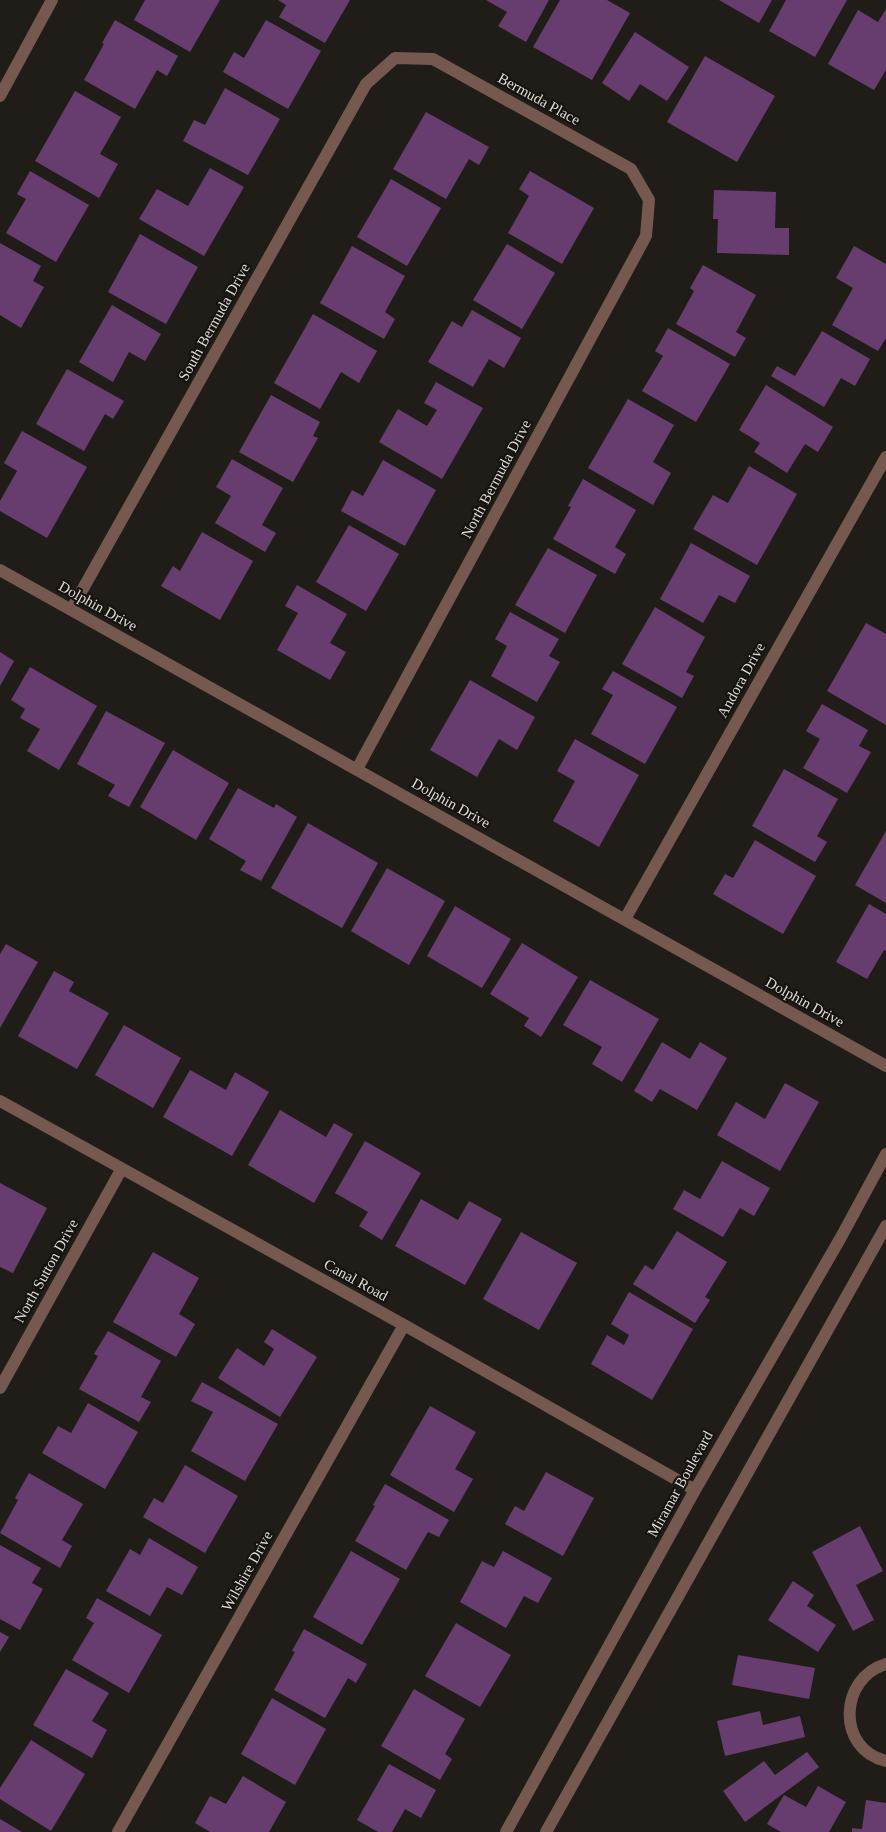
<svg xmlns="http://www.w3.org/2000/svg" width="886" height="1832" viewBox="0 0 886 1832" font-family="'Times New Roman',serif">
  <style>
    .building { fill: #673d6f }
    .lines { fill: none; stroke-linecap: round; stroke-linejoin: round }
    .minor { stroke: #75584f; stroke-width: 12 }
    .labels { text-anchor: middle; stroke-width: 4.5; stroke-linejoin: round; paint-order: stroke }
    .street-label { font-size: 15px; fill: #dddbd8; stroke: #171410 }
  </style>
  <rect width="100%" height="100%" fill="#201d19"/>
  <!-- building -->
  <path class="building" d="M145,0H220L190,52L134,20Z
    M278,0H350L325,43L279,17L286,5Z
    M486,0H549L526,42L498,26L507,12Z
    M560,0H607L630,13L592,80L533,47Z
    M719,0H772L759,23Z
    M786,0H847L815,57L769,31Z
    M886,9V70L874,90L828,64L858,10L878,22Z
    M115,20L178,56L167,76L157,70L135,109L84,80L104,44L102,43Z
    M266,20L321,51L288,109L223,72L234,52L244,58Z
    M635,32L689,67L667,101L640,84L629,101L602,83Z
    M705,56L775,96L737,162L667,122Z
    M225,88L280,119L248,175L183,141L194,120L205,125Z
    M75,91L121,117L100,154L118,164L99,198L35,161Z
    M426,112L489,147L479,165L469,159L446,199L393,169Z
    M210,168L244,187L204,256L139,219L157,189L188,206Z
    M30,171L89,205L56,262L6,233L26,199L17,194Z
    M530,171L594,208L562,264L508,233L529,196L519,189Z
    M391,179L441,208L407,266L357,237Z
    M714,190L776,192L775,228H789V255L717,253L718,219H713Z
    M140,234L198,267L166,324L108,292Z
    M0,243L41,266L33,281L44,287L21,328L0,315Z
    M507,244L555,273L522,329L473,300Z
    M352,246L405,276L385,312L395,319L384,339L320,303Z
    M854,246L886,264V338L878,351L832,325L853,288L836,278Z
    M703,265L756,295L736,332L746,338L735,357L676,324L694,291L690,288Z
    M112,305L161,334L145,361L129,352L113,382L79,362Z
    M472,310L521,338L504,368L489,359L473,387L428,362L452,321L462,327Z
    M313,314L377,351L359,383L341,372L320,409L274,383Z
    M668,328L730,364L696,422L642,391L663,356L655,351Z
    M822,331L870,359L855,386L841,378L824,407L771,376L777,366L795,376Z
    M67,369L124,401L113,419L105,414L84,451L36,424Z
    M436,382L483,408L442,479L379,442L398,409L427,426L437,410L424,403Z
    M766,385L833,427L818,452L805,444L787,473L754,452L760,443L739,430Z
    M271,395L320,422L313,436L318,438L293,482L239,452Z
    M628,399L674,425L653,462L671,473L653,505L588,468Z
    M22,431L87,467L47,538L0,511V501L17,471L4,463Z
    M232,459L283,488L262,525L276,533L265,552L215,523L231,496L216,487Z
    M383,460L436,490L405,546L341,511L352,490L363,496Z
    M749,466L797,494L757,565L693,529L713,495L728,503Z
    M583,479L636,510L615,547L626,554L615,574L553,539L571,507L568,506Z
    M349,525L399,554L366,611L316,582Z
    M202,532L253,561L220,620L161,586L173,566L180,571Z
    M691,543L750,576L735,603L719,595L703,623L660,599Z
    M548,548L597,575L565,633L515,605Z
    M297,585L347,614L330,643L346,652L330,680L277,650L298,613L285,606Z
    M655,607L705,637L686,672L694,676L682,698L622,664Z
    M510,612L559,639L549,656L560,662L537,702L491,676L507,646L495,639Z
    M866,623L886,634V725L827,691Z
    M0,652L14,661L0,686Z
    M30,667L97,706L59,770L27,751L40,729L20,718L25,709L11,700Z
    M613,671L677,707L645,764L591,734L613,695L602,689Z
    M470,680L535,717L517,750L499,739L477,777L430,750Z
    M822,704L868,730L859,746L871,752L847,793L803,768L820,739L806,731Z
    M106,711L165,743L129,807L108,796L115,785L77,764Z
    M575,739L639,775L599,847L553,821L575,781L557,771Z
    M173,750L229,783L196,840L140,807Z
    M784,769L838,799L817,836L827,842L815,862L752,826Z
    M238,788L274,808L276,804L297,817L261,881L240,870L246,861L209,839Z
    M308,823L378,863L342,928L271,888Z
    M886,831V903L855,885Z
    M755,840L816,876L783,934L713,894L725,874L733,878Z
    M387,868L445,901L409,965L351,931Z
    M869,904L886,914V951L884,950L867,979L836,962Z
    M455,906L511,939L482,988L427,956Z
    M522,943L578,977L541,1037L524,1026L529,1018L490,994Z
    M6,944L38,962L0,1028V954Z
    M54,971L74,982L69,991L109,1013L77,1069L18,1036Z
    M590,980L659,1019L622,1082L592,1064L602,1047L563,1025Z
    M124,1025L181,1058L153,1108L95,1075Z
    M662,1042L690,1059L700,1042L727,1058L697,1110L660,1089L652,1102L634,1091Z
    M190,1070L226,1090L235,1072L269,1092L232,1156L163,1117Z
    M785,1083L819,1102L780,1171L717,1135L736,1102L765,1119Z
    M280,1110L326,1137L334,1123L353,1134L314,1203L248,1165Z
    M365,1141L421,1173L382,1240L359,1226L368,1212L335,1193Z
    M722,1161L770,1188L754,1216L740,1208L723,1237L673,1209L684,1190L700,1199Z
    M0,1183L47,1208L13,1273L0,1267Z
    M421,1199L458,1220L469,1201L502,1219L465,1285L395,1246Z
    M677,1231L727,1262L705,1297L710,1300L695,1323L633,1284L645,1265L653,1270Z
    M521,1232L577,1263L539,1330L483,1299Z
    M153,1252L199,1278L179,1314L195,1324L176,1357L113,1322Z
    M629,1292L693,1329L652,1400L591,1364L607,1335L624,1345L629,1335L611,1324Z
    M272,1329L317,1357L280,1417L218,1378L237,1348L264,1366L274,1349L264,1342Z
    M108,1331L161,1361L141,1397L151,1402L139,1422L79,1389L98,1356L94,1354Z
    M202,1382L278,1424L245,1481L191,1451L213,1412L191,1401Z
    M88,1403L138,1432L105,1489L42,1453L58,1426L71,1433Z
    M430,1406L476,1432L455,1469L473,1479L454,1512L390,1475Z
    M185,1465L238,1496L205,1553L143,1517L154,1498L163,1503Z
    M546,1472L594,1498L563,1556L505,1524L515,1506L524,1511Z
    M29,1473L83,1504L62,1540L72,1546L60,1568L0,1533L18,1500L15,1498Z
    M385,1484L449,1520L439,1537L428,1532L406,1570L355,1541L375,1506L373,1505Z
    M860,1526L883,1571L856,1585L874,1620L853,1631L812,1552Z
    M149,1538L198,1567L182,1595L167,1587L150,1616L106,1591L130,1549L140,1555Z
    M0,1545L41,1568L32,1583L43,1589L20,1630L0,1619Z
    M351,1551L400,1579L362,1645L313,1617Z
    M503,1551L552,1578L538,1603L524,1596L506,1628L460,1602L482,1561L494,1567Z
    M793,1581L814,1595L807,1606L836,1625L818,1652L768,1620Z
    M97,1598L162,1635L129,1693L72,1660L94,1623L86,1618Z
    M456,1623L511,1655L480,1707L425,1676Z
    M304,1629L367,1664L356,1683L348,1678L325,1718L274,1690L295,1652L292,1651Z
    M0,1632L9,1637L0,1652Z
    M738,1655L815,1668L809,1699L732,1685Z
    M66,1669L109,1693L92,1721L107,1730L92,1758L33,1725Z
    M414,1689L465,1719L445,1754L452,1759L440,1780L381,1746Z
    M272,1698L326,1729L295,1785L241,1754Z
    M760,1711L763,1725L800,1716L805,1737L725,1756L717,1721Z
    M31,1740L85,1774L51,1831L0,1799V1788Z
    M807,1752L819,1767L745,1822L723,1791L764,1761L775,1775Z
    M389,1764L436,1790L421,1818L405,1809L392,1832H378L357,1820Z
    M243,1776L286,1802L269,1832H210L195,1823L210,1796L226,1804Z
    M818,1786L846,1802L829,1832H781L767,1824L784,1795L806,1807Z
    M866,1800L886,1803V1832H852V1828L862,1829Z
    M0,1819L22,1832H0Z"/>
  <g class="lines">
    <!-- minor -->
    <path class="minor" d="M0,96L52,0
      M0,570L886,1066
      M71,610L366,84L395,58L433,59L631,169L649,200L646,236L357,769
      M625,919L886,457
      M0,1101L404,1325L695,1490
      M0,1388L121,1170
      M886,1664C839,1678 836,1749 886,1761
      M118,1832L404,1325
      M506,1832L695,1490L840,1239L886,1154
      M546,1832L886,1226"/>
  </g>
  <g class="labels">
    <!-- street labels -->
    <g class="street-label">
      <text transform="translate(539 99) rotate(29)" y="5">Bermuda Place</text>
      <text transform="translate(214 322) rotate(-61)" y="5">South Bermuda Drive</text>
      <text transform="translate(496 479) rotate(-62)" y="5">North Bermuda Drive</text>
      <text transform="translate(98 606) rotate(29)" y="5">Dolphin Drive</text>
      <text transform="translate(741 680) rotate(-61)" y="5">Andora Drive</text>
      <text transform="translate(451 803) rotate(29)" y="5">Dolphin Drive</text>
      <text transform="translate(805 1002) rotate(29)" y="5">Dolphin Drive</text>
      <text transform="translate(46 1271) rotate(-61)" y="5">North Sutton Drive</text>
      <text transform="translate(356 1280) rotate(29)" y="5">Canal Road</text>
      <text transform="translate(680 1484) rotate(-61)" y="5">Miramar Boulevard</text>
      <text transform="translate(247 1571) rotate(-61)" y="5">Wilshire Drive</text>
    </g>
  </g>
</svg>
